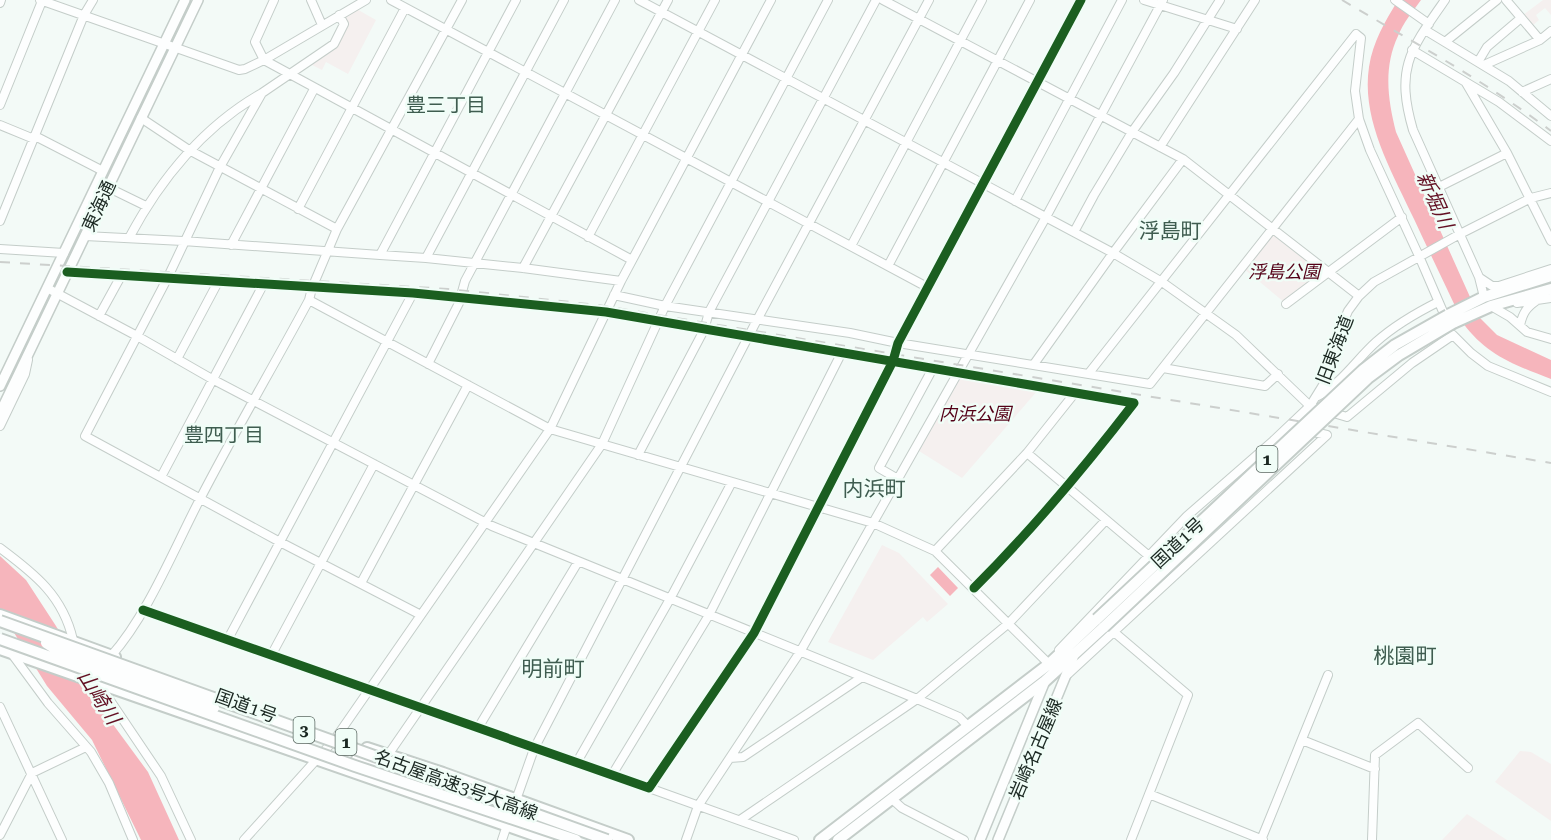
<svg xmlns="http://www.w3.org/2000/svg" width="1551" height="840" viewBox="0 0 1551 840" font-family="'Roboto Serif','Noto Sans JP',serif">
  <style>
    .green { fill: #f5f0ef }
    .water { fill: #f6b5bc }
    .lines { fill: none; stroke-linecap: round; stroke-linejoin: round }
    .minor-casing { stroke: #c4cdc9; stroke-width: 10 }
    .major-casing { stroke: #c4cdc9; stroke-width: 12 }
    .highway-casing { stroke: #c4cdc9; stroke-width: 14 }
    .minor { stroke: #fdfefe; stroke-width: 8 }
    .major { stroke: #fdfefe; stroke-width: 9 }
    .highway { stroke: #fdfefe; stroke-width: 10 }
    .rail { stroke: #cccfcd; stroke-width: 2; stroke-dasharray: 10 10; stroke-linecap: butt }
    .highway-bridge-casing { stroke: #c4cdc9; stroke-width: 14; stroke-linecap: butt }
    .highway-bridge { stroke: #fdfefe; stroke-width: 10 }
    .cycleway-casing { stroke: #f0fdf7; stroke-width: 13 }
    .cycleway { stroke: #1b5e20; stroke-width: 9 }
    .labels { text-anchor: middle; stroke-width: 5; stroke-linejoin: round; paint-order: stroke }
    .shield { fill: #f0fdf7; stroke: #5b6862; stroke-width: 1.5 }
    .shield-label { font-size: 16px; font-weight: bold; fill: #1b2822 }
    .street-label { font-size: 18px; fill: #1b2822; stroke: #f0fdf7 }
    .park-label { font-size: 18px; font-style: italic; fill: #540017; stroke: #f0fdf7 }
    .neighbourhood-label { font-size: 20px; fill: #3f5d50; stroke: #f0fdf7 }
    .water-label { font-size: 20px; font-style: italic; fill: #631023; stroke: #f0fdf7 }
    .quarter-label { font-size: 21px; fill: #3f5d50; stroke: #f0fdf7 }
  </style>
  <rect width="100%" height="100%" fill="#f3faf7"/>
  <!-- green -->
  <path class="green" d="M1543,0H1551V15L1545,8L1536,15L1539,20L1532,26L1523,15Z
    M353,7L376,20L348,74L326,62L322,70L306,62L334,44L344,24L339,15Z
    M1273,235L1321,272L1320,277L1284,302L1244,269L1269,236Z
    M960,378L1038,390L962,478L919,451Z
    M882,545L899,553L948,604L927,622L923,617L873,660L828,642Z
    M1520,751L1531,752L1551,764V821L1495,782Z
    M1467,814L1507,840H1442Z"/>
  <!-- water -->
  <path class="water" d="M1398,0H1421C1413,11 1403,23 1398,36C1383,68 1388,100 1396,132L1479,317L1497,335L1551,360V379C1515,365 1486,355 1463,323C1447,288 1430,254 1414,219C1392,172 1361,120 1369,67C1373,41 1385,22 1398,0Z
    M0,556L26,580L56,626L112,723L148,772L179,840H141L92,740L47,686L0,610Z
    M938,567L958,588L950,596L930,575Z"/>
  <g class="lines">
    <!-- minor casing -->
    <g class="minor-casing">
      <path id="minor" d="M40,0L239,70L245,69L264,60L366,0
        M274,0L255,42L264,60L632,260
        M311,0L322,25
        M391,0L927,287
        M639,0L1113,253L1162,282L1236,335L1310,406L1347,417L1412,363L1453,335L1471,353L1488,366L1551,392
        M883,0L1183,159L1359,296
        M1144,0L1237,29
        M1395,0L1429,24
        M1445,0C1410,50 1395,68 1413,130L1479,277L1484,297
        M1506,0L1540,40
        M0,3L1,0
        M339,15L344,24L334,44L262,93L220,167L167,279L85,436L280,542L421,615
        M1425,30L1509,81L1551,116
        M1445,42L1497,0
        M1412,50L1499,102L1551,141
        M1478,62L1487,47L1521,18
        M1484,65L1540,40L1551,31
        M1466,83L1507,153L1551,241
        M1522,92L1551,79
        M0,105L42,1
        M141,118L189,150L337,229
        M0,125L34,139
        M35,136L103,171
        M1160,147L1255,0
        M107,187L146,206
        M1439,187L1507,153
        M1015,201L1122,0
        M298,209L405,8
        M0,221L84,15L93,0
        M1074,232L1094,195L1132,132L1174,73L1220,0
        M85,236L183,241L380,255L516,0
        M588,237L715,0
        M129,238C160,180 204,126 262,93
        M231,245L314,89
        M851,246L982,0
        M0,249L64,253
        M380,255L426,258L564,0
        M426,258L523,268L621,281
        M888,266L1030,0
        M523,268L668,0
        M67,272L413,293L606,312L1134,403C1084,468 1032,530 974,588
        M1480,278L1492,286H1499L1551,269
        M47,288L137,336L212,379L492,526L917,699L959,717L968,726
        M614,295L665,306L850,333L898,343L1150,384L1359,119
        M309,300L550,429L873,523L935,551L1049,664
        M1517,303L1551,298
        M1286,304L1402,217
        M1491,306L1510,317L1527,332L1551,339
        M99,316L121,276
        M1520,325C1523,313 1526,308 1536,301
        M177,359L218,282
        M428,364L459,303L465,281L615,0
        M1034,364L1113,253L1183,159
        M1163,368L1265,386L1278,374
        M1089,373L1356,34L1361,38L1355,91L1359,119L1370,150L1419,256L1447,321
        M1318,396C1341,384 1357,359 1376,342C1394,326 1416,313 1438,302
        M0,426L25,374L28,360
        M1027,453L1149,556
        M638,455L704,330L709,312L876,0
        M161,477L263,285
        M898,479L879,468L933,368
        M0,548C35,574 63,596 73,640
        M935,551L1027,453L1074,394
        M361,583L468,385
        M143,610L649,788L754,633L893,361L898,343L1081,0
        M1114,632L1188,695L1131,840
        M228,639L413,293
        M1059,650L1187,516L1273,441L1310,406L1323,385L1340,330L1348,311L1359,296L1374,282L1460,234L1531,198L1551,193
        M12,654L48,703L91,752L109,783L133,840
        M272,654L374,464
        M111,656C147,616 174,549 199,501C234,433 273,367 309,300L312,288L337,229L462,0
        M1068,674L1327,435L1309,431
        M99,684L161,776L191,840
        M0,707L62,840
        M478,728L578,562
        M1302,740L1375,769
        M388,755L602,444L665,306L828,0
        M730,758L743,757L862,677
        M577,762L670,599L732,482
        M612,775L709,615L842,352
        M649,788L794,840
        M1149,794L1263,840
        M892,799L902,808L964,840
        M516,800L534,749L757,320L929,0
        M740,820L917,699L1009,623L1106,520
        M0,835L32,773L86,747
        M244,840L335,739L550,429L621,281L771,0
        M502,840L507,825
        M686,840L698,806L800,652L1046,217L1163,0
        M1261,840L1328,675
        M1372,840L1375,755L1418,723L1468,768"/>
    </g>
    <!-- major casing -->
    <g class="major-casing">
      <path id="major" d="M0,386L185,0
        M0,413L198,0
        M980,840L1045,681
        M998,840L1073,658"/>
    </g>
    <!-- highway casing -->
    <g class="highway-casing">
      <path id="highway" d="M1448,315L1484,297L1551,276
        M1453,323L1491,306L1551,289
        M0,615L115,657
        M0,649L548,840
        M367,748L443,773L628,840
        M357,759L414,778L431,775
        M820,840L1049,664L1097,619
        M838,840L1045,681L1104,627"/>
    </g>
    <!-- minor -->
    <use href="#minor" class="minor"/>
    <!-- major -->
    <use href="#major" class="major"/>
    <!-- highway -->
    <use href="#highway" class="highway"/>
    <!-- rail -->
    <path class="rail" d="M1342,0C1413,42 1485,81 1551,131
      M0,262L448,289L598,305L1551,463"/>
    <!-- highway-bridge casing -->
    <g class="highway-bridge-casing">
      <path id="highway-bridge" d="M1097,619L1363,370L1395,345L1448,315
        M0,621L607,840
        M1104,627L1368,378L1399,355L1453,323
        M0,639L355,766L576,840
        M46,643L57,650L214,708"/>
    </g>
    <!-- highway-bridge -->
    <use href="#highway-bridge" class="highway-bridge"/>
    <!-- cycleway casing -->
    <g class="cycleway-casing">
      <path id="cycleway" d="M67,272L413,293L606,312L1134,403C1084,468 1032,530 974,588
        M143,610L649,788L754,633L893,361L898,343L1081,0"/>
    </g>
    <!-- cycleway -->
    <use href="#cycleway" class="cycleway"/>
  </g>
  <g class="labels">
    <!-- shield labels -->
    <g class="shield">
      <rect x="1256.5" y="446" width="21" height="26" rx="4.5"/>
      <rect x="293.5" y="717" width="21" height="26" rx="4.5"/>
      <rect x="335.5" y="729" width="21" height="26" rx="4.5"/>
    </g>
    <g class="shield-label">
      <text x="1267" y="465">1</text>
      <text x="304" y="736">3</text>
      <text x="346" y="748">1</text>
    </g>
    <!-- street labels -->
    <g class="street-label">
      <text transform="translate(99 206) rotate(-65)" y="6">東海通</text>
      <text transform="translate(1335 350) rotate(-69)" y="6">旧東海道</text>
      <text transform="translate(1178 543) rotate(-43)" y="6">国道1号</text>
      <text transform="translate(246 706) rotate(20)" y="6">国道1号</text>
      <text transform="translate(1036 749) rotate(-67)" y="6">岩崎名古屋線</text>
      <text transform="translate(456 785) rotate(20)" y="6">名古屋高速3号大高線</text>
    </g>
    <!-- park labels -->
    <g class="park-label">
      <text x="1284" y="278">浮島公園</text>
      <text x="975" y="420">内浜公園</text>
    </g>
    <!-- neighbourhood labels -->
    <g class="neighbourhood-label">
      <text x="446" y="112">豊三丁目</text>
      <text x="224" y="442">豊四丁目</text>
    </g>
    <!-- water labels -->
    <g class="water-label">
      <text transform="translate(1435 200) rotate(66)" y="7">新堀川</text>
      <text transform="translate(99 697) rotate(57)" y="7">山崎川</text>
    </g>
    <!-- quarter labels -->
    <g class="quarter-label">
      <text x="1170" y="238">浮島町</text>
      <text x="874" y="496">内浜町</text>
      <text x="1405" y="663">桃園町</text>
      <text x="553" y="676">明前町</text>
    </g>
  </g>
</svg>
